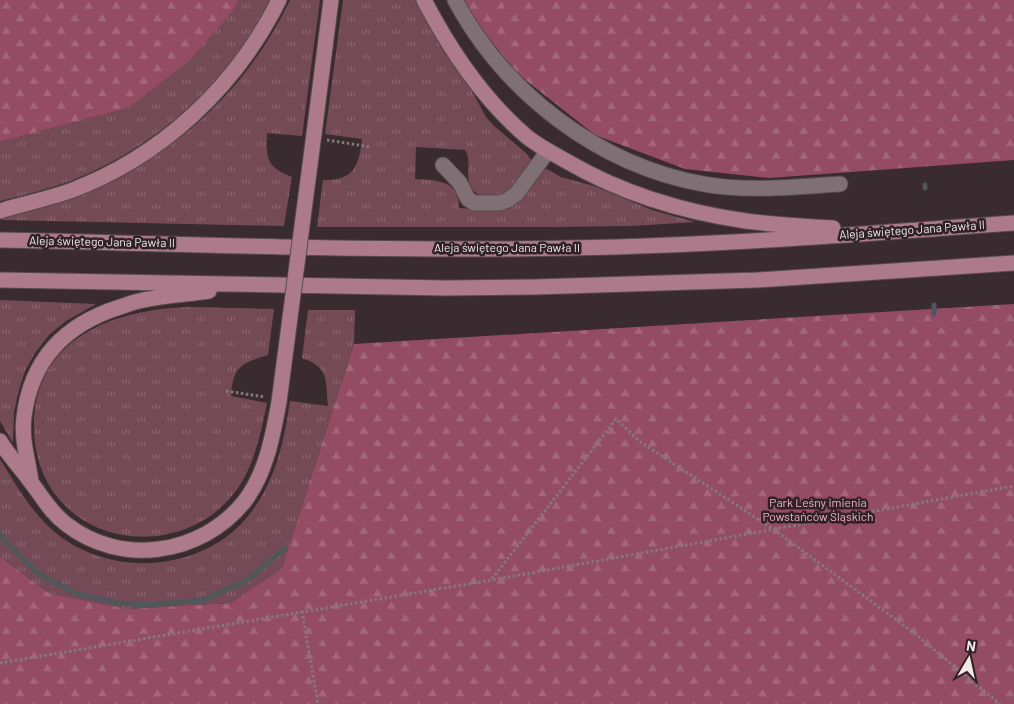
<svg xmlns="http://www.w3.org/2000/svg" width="1014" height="704" viewBox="0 0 1014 704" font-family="Barlow,sans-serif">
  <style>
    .grass { fill: url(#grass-tufts) }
    .forest { fill: url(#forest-firs) }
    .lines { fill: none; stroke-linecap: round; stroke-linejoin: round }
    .stream { stroke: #50575a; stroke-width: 5 }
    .minor-casing { stroke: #564a4e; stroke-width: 17 }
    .major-casing { stroke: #564a4e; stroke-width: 17 }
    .path { stroke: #85797d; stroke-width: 3; stroke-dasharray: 2.5 2.5; stroke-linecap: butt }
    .minor { stroke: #807075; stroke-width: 15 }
    .major { stroke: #ac7a8b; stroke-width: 15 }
    .major-bridge-casing { stroke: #564a4e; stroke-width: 17; stroke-linecap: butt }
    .major-bridge { stroke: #ac7a8b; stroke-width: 15 }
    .labels { text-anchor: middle; stroke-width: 5; stroke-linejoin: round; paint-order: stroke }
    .street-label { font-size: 12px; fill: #f0e7e9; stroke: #2f2125 }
    .park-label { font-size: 12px; fill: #f4b3c7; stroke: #2f2125 }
  </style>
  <defs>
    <pattern id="grass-tufts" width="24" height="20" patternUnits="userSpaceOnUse" patternTransform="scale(1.25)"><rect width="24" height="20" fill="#754a57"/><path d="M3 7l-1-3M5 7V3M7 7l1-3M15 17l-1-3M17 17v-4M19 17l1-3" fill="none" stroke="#89646f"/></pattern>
    <pattern id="forest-firs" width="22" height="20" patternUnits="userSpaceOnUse" patternTransform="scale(1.25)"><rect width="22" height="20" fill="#944c65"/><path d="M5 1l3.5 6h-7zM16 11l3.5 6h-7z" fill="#a3667b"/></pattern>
  </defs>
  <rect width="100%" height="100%" fill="#392b2f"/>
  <!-- grass -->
  <path class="grass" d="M239,0H270C231,81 156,147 73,180C49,189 24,195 0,201V142L128,108L235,8Z
    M290,0H320L302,136L267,133C266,158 266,167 292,177L284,226L3,220L2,219L4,217C129,192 235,116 290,0Z
    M343,0H415L439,44L468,84L486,117L493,125L527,154L531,160C528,181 492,211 473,190C463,178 473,161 465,150L416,147L415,179C436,180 460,180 459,208L496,210L542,170L547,169L561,177L594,186L652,210L695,222L632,226L549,227H317L323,180C354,181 359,166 362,139L325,134Z
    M0,300L96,304L66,321L49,335L35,353L25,371L18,393L14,413L13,443L0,421Z
    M190,307L274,309L268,355C241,363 233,367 231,396L267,403C261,432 255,463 238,488C197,548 104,554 58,498C42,479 34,453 34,428C33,338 114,309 190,307Z
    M308,310H355L354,344L282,568L231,603L127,609L49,593L0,557V459C18,488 35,519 64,539C121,579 210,569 252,511C276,479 284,441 290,401L328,406C325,379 330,368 302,358Z"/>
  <!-- forest -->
  <path class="forest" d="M0,0H239L235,8L189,61L128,108L0,142Z
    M462,0H1014V160L769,178L685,169L595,135L518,74L472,18Z
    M1014,304V704H0V557L49,593L127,609L231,603L282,568L354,344Z"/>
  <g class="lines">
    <!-- stream -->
    <path class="stream" d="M925,185V188
      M934,305V314
      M0,533L5,541L39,574L75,593L116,603L146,605L203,600L246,581L285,548"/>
    <!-- minor casing -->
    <g class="minor-casing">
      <path id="minor" d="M455,0C505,93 598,165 703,184C748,192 794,187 840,184
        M443,165L460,183L468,199L474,203H500L508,200L517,193L548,151"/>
    </g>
    <!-- major casing -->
    <g class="major-casing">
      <path id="major" d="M424,0C450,50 483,99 526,136C538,146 554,154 568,162C623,194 683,212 746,221C775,225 804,226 833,228
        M314,134L331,0
        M0,211C23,204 47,199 70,191C161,157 236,87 279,0
        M0,240C190,244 381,252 571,248C719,245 867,234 1014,223
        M0,280L446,288L534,287L757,280L1014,263
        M0,441C8,455 20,467 30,481C42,496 50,512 66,524C121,567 201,555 244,502C266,474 273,435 279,402
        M31,481C28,460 21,438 24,417C31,359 66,324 120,307C129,304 139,300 149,299C169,295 189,294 209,291"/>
    </g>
    <!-- path -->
    <path class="path" d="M327,140L371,147
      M226,391L265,397
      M492,579L616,419L639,441L773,529L914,633L1000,704
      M302,611L318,704
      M0,663L492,580L1014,486"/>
    <!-- minor -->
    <use href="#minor" class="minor"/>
    <!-- major -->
    <use href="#major" class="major"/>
    <!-- major-bridge casing -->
    <g class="major-bridge-casing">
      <path id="major-bridge" d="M279,402L314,134"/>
    </g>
    <!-- major-bridge -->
    <use href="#major-bridge" class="major-bridge"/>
  </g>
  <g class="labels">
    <!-- street labels -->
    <g class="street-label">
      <text transform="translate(912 230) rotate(-4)" y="4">Aleja świętego Jana Pawła II</text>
      <text transform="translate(102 242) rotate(1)" y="4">Aleja świętego Jana Pawła II</text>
      <text x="507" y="252">Aleja świętego Jana Pawła II</text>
    </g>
    <!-- park labels -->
    <g class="park-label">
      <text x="818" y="507">Park Leśny imienia<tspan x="818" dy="14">Powstańców Śląskich</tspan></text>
    </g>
  </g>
  <!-- north arrow -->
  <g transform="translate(969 659) rotate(9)" stroke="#2f2125" stroke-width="4" paint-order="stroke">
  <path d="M0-4L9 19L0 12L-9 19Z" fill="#f0e7e9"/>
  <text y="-8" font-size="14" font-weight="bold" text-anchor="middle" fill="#f0e7e9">N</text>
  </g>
</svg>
